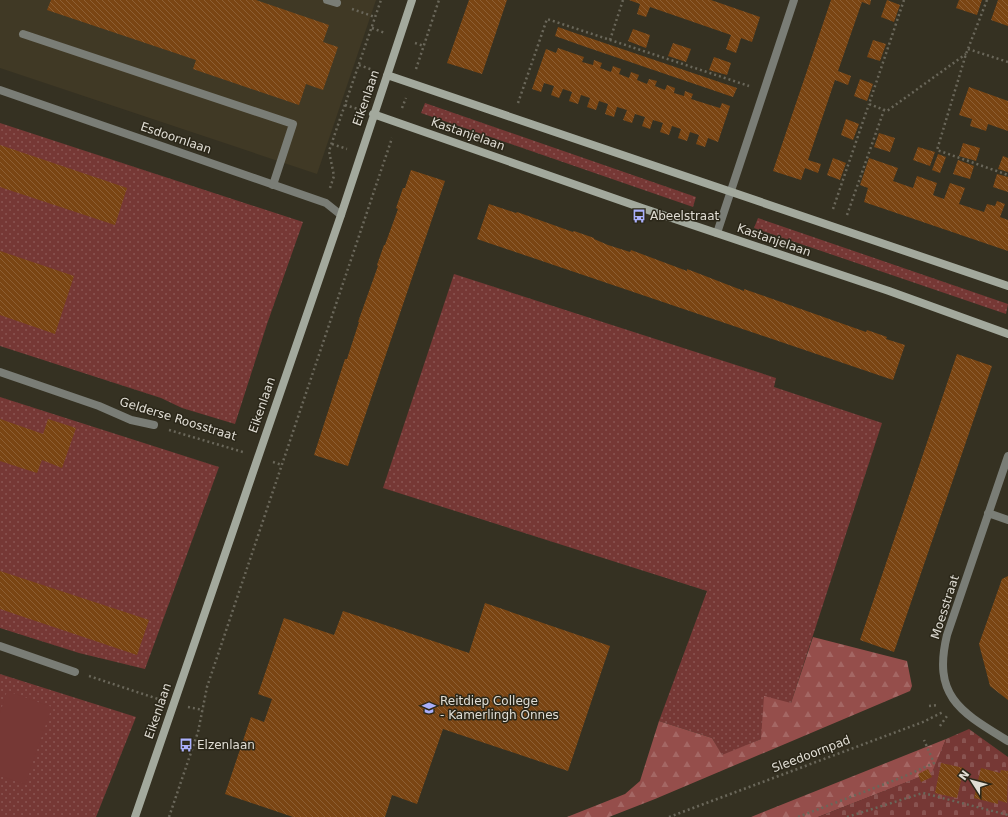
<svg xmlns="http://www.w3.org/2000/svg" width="1008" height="817" viewBox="0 0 1008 817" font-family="'DejaVu Sans',sans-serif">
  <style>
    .built { fill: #403925 }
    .grass { fill: url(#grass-dots) }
    .forest { fill: url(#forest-firs) }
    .cemetery { fill: url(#cemetery-stones) }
    .pitch { fill: #763835 }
    .building { fill: url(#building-back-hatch) }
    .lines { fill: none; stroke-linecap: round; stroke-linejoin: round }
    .path { stroke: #6a675a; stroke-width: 2.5; stroke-dasharray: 2 3; stroke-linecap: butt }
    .lane { stroke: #7a7d76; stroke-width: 8 }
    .street { stroke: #7a7d76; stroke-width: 8 }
    .secondary { stroke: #a3a99d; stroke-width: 8 }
    .labels { text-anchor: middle; stroke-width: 3; stroke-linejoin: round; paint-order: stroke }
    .street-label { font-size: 12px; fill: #e0ddd4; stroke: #2b2719 }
    .poi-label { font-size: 12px; fill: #e0ddd4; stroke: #2b2719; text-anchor: start }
  </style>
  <defs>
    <pattern id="grass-dots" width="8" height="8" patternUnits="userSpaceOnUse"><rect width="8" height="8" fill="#763835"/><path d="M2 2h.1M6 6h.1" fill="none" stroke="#895451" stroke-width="1.8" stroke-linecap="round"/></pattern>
    <pattern id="forest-firs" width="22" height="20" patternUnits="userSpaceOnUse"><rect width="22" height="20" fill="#954e4b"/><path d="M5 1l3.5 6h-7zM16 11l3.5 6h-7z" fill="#a46764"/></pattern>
    <pattern id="cemetery-stones" width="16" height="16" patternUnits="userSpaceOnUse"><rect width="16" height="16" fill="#763835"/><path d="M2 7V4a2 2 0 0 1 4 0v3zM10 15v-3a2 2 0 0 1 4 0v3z" fill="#895451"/></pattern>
    <pattern id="building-back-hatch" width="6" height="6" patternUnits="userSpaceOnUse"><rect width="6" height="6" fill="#7a4513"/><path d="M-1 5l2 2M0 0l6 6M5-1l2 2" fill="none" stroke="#8d5f34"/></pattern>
  </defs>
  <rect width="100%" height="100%" fill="#353122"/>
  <!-- built -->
  <path class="built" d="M0,0H376L317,174L0,68Z"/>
  <!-- grass -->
  <path class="grass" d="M425,103L696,197L693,207L421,113Z
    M0,123L303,222L267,324L235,424L182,408L161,398L0,346Z
    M758,218L1008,304L1006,314L754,228Z
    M454,274L776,378L774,387L882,423L791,703L761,739L722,756L712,738L659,721L707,591L383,488Z
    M0,397L219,467L145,669L79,653L0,628Z
    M0,674L136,717L96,817H0Z"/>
  <!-- forest -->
  <path class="forest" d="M813,637L907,661L912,686L910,691L655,799L609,817H567L625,794L640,781L659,721L712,738L722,755L761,739L764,696L791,703Z
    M946,739L933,772L818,817H751Z"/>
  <!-- cemetery -->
  <path class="cemetery" d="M969,729L1008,757V817H818L932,772L946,739Z"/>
  <!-- pitch -->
  <path class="pitch" d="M7,691L52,707L25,784L0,776V713Z"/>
  <!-- building -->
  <path class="building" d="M51,0H256L329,25L323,42L338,47L323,90L306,84L299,105L193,69L196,60L47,10Z
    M469,0H507L482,74L447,63Z
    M629,0H711L760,17L752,42L741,38L736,53L726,49L731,35L650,7L646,17L637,14L640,4Z
    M831,0H871L870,5L862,2L838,71L851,76L848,85L835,80L808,160L821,164L818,173L805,168L801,180L773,171Z
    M887,0L900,5L894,22L881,17Z
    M959,0H982L977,15L956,8Z
    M998,0H1008V26L991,20Z
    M558,27L572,32L737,88L733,97L586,47L555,36Z
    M633,29L650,35L646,48L628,41Z
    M873,40L886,44L880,61L867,57Z
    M673,43L691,49L686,62L668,56Z
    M558,48L584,57L582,62L593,65L594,60L602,63L600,68L611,72L613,66L621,69L619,74L629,78L631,72L639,75L637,80L647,84L649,79L657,81L655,86L665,90L667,85L675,88L674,93L684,96L685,91L693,94L691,99L710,105L720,108L722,103L730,106L718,142L708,138L705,147L696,144L699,135L690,132L687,141L678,138L681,129L672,126L669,135L660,132L663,123L653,120L650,129L642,126L645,117L635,114L632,123L623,120L627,110L617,107L614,117L605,114L608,104L599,101L596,110L587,107L590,98L581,95L578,104L569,101L572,92L563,89L559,98L551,95L554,86L544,83L541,92L532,89L546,49L556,53Z
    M714,57L731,63L727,75L709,70Z
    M860,79L873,84L867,101L854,96Z
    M969,87L1008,101V131L988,124L986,131L977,128L970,126L972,119L959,115Z
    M846,119L859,124L853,140L841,135Z
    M879,133L895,138L890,152L874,147Z
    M963,143L980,148L976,161L959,156Z
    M0,145L127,188L115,225L0,187Z
    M918,147L935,152L930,166L913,160Z
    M938,154L946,157L940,173L932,170Z
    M1003,156L1008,158V172L998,169Z
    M833,158L846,163L840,180L827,175Z
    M869,158L898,168L893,181L913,188L917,176L937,183L933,195L944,199L950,183L965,188L959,204L984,212L987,204L995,206L997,201L1005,204L1000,217L1008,220V251L864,202L868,188L860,185Z
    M958,160L974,166L970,179L953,174Z
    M411,170L445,181L348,466L314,455L345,359H347L359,322H358L378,266L377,265L384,245H385L398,209L396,208L403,188H405Z
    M997,174L1008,177V192L993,187Z
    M489,204L516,213L517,212L573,232L574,231L594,238V239L608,245L630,252L631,250L687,271V269L744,291V289L866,332L867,330L887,337L886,339L905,345L893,380L477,239Z
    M0,251L74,276L55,334L0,315Z
    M957,354L992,366L894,652L860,640Z
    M0,419L43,434L48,419L76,428L62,468L42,460L37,473L0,461Z
    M0,571L149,620L137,655L0,609Z
    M1008,576V700L990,686L979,644L1002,579Z
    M485,603L610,646L568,771L443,729L417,804L392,795L385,817H293L225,794L251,717L264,722L272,699L258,694L284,618L334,635L343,611L469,653Z
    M941,763L964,768L957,798L935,793Z
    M981,768L1000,773L1001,770L1008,771L1007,803L998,800V804L974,798Z
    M928,769L932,777L921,782L918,774Z"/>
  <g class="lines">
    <!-- path -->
    <path class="path" d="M904,0L869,104L887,111L966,54
      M987,0L966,54L937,150L1008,175
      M352,9L375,17
      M372,28L385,33
      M610,40L623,0
      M415,43L424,46
      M968,49L1008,62
      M359,65L373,70
      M416,69L439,0
      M518,103L547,19L749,86
      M345,105L358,109
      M402,108L406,98
      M332,144L347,149
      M330,188L334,176L329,151L381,0
      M833,209L869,104
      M847,215L884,110
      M169,430L243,452
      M273,462L282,465
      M89,676L158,699
      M929,706L938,705
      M188,707L203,710
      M940,726L947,716
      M169,817L198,732L207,687L392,138
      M669,817L923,722L943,712
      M798,817L903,777L934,763L924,740
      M847,817L923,793L1008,815"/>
    <!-- lane -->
    <path class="lane" d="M23,34L293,124L273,185"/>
    <!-- street -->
    <path class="street" d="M327,0L337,3
      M0,90L326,203L341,215
      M717,233L794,0
      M0,372L99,406L131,420L154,425
      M1008,456L947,635C932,697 961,712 1008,741
      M988,513L1008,520
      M0,646L75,672"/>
    <!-- secondary -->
    <path class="secondary" d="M387,75L1008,286
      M373,114L642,208L889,291L1008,334
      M135,817L341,215L412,0"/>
  </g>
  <!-- icons -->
  <defs>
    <g id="bus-bare" transform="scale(1.08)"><path d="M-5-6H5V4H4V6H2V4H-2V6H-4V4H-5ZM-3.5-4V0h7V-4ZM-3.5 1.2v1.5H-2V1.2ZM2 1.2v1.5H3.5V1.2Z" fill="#aab0fb" stroke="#2b2719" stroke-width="2.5" paint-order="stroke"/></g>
    <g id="school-bare" transform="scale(1.08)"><path d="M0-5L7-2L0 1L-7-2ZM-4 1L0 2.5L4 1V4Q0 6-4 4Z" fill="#aab0fb" stroke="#2b2719" stroke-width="2.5" paint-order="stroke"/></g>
  </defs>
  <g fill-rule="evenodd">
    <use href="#bus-bare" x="639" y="216"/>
    <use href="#school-bare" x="429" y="708"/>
    <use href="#bus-bare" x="186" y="745"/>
  </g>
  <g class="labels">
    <!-- street labels -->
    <g class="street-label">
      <text transform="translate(366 98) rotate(-71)" y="4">Eikenlaan</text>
      <text transform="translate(468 134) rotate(19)" y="4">Kastanjelaan</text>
      <text transform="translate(176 138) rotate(19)" y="4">Esdoornlaan</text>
      <text transform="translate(774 240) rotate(19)" y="4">Kastanjelaan</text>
      <text transform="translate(262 405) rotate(-71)" y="4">Eikenlaan</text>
      <text transform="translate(178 419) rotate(17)" y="4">Gelderse Roosstraat</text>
      <text transform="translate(945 607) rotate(-72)" y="4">Moesstraat</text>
      <text transform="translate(158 711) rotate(-71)" y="4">Eikenlaan</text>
      <text transform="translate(811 754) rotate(-21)" y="4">Sleedoornpad</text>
    </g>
    <!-- poi labels -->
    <g class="poi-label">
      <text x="650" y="220">Abeelstraat</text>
      <text x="440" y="705">Reitdiep College<tspan x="440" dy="14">- Kamerlingh Onnes</tspan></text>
      <text x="197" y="749">Elzenlaan</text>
    </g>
  </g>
  <!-- north arrow -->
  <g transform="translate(972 781) rotate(306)" stroke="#2b2719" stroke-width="3" paint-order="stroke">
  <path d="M0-3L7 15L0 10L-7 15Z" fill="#e0ddd4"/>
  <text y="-6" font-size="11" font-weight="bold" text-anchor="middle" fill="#e0ddd4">N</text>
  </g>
</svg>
